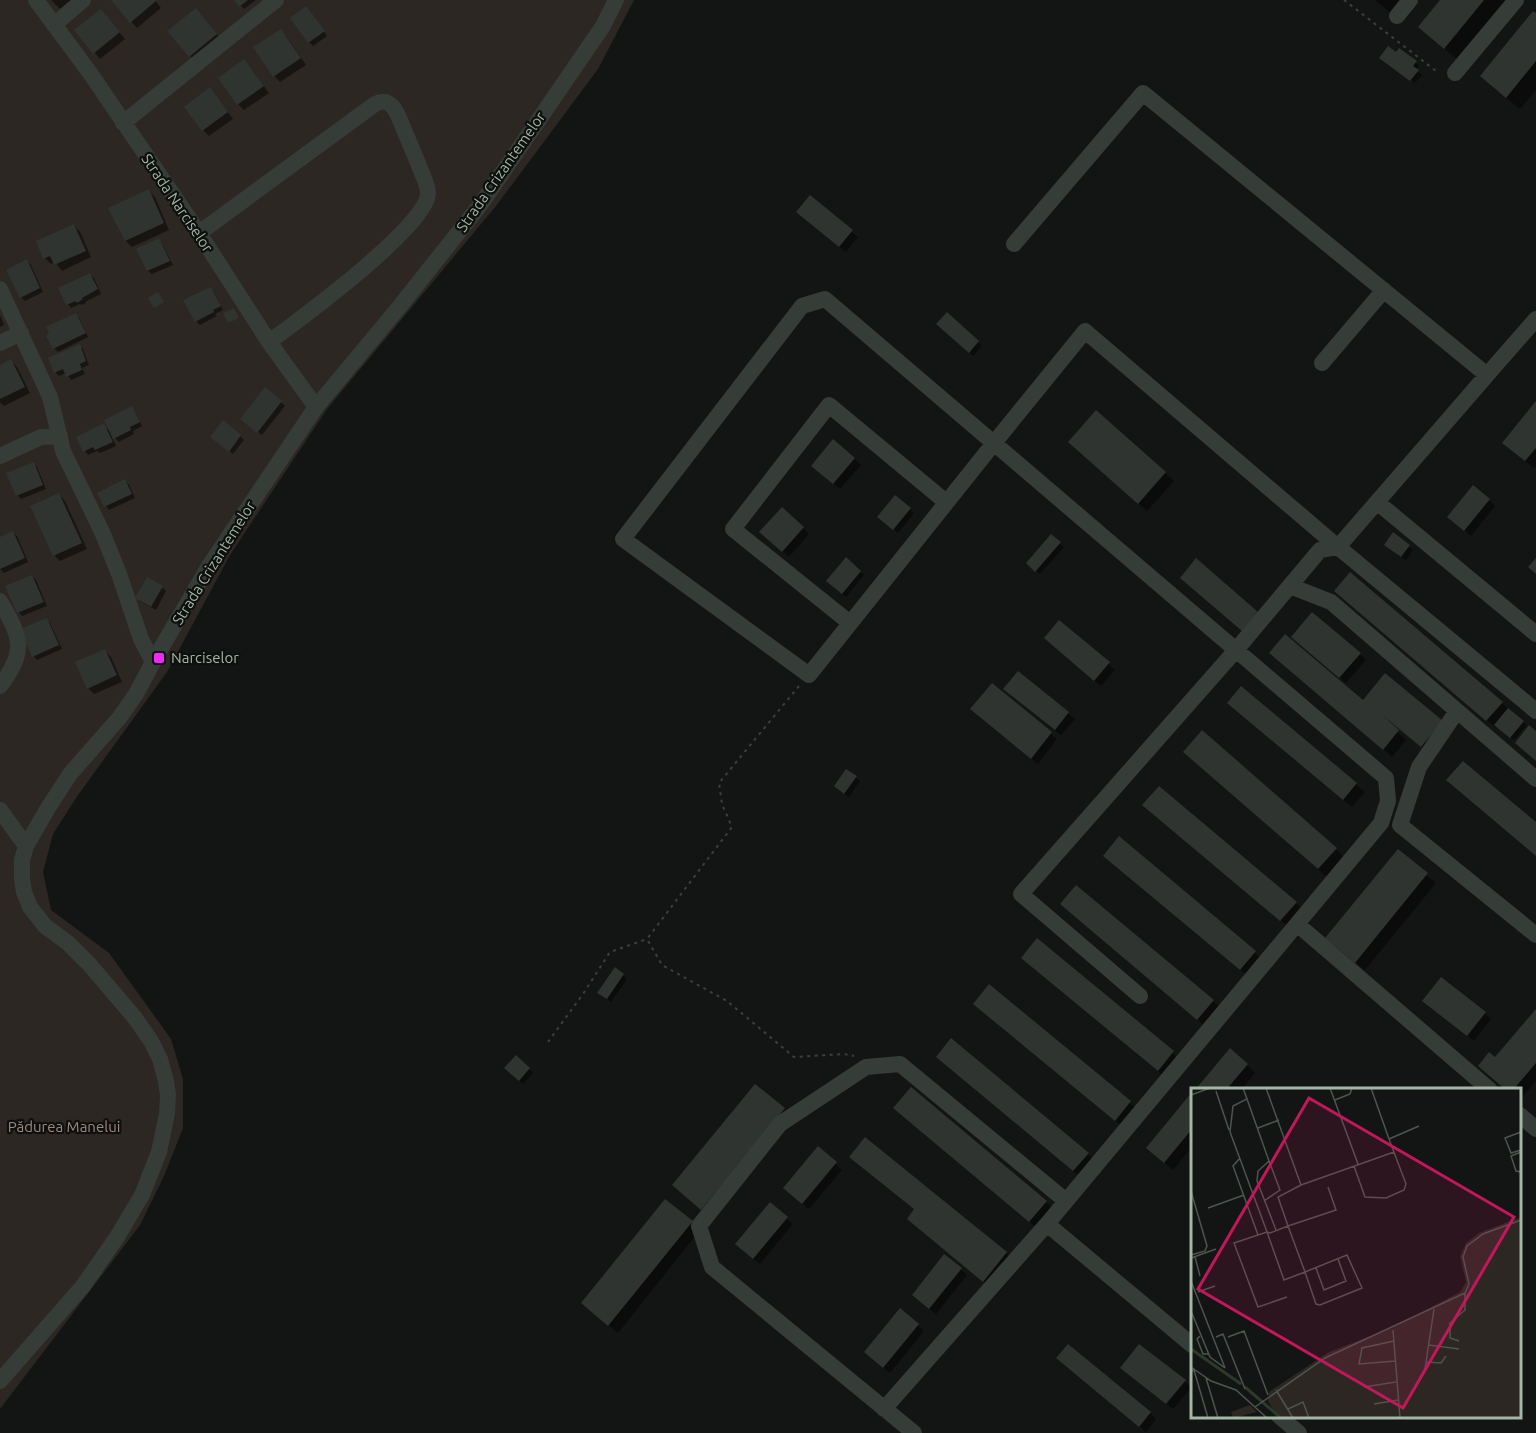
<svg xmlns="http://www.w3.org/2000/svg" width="1536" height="1433" viewBox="0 0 1536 1433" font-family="Ubuntu,sans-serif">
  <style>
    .green { fill: #2d2723 }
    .shadow { fill: #0007 }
    .building { fill: #303431 }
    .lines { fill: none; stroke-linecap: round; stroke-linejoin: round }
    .path { stroke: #3a413a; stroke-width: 2; stroke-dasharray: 3 4.5; stroke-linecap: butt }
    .minor { stroke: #363c37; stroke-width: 16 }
    .poi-dot { fill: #f129f7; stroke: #0e100f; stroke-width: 2 }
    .labels { text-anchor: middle; stroke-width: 4.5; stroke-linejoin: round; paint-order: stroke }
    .street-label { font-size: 15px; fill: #a4b6a4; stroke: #0e100f }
    .poi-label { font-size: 15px; fill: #a4b6a4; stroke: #0e100f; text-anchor: start }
    .park-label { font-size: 15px; fill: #a2897b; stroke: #0e100f }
    .inset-river { fill: none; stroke: #2d3929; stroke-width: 3 }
    .inset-road { fill: none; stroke: #4d554e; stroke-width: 1.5 }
    .view { fill: #c2185b; fill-opacity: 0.15; stroke: #c2185b; stroke-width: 3 }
    .inset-edge { fill: none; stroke: #a4b6a4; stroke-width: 3 }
  </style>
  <rect width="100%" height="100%" fill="#131514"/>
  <!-- green -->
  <path class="green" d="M0,0H634L598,69L496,206L327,409L230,555L167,672L76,798L53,834L43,872L51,910L109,953L171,1039L183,1079V1128L164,1176L140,1225L0,1409Z"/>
  <!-- shadow -->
  <path class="shadow" d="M51,0H71L60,9Z
    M113,0H155L161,8L137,28Z
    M236,0H256L244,9Z
    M1375,0H1407L1394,16Z
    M1442,0H1507L1458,60L1433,40L1420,27Z
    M310,12L327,36L313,46L309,42Z
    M1536,15V90L1520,109L1495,89L1482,76Z
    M202,16L222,41L196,62L190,56Z
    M107,17L125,39L100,59L76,30Z
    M281,31L287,37L306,65L280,82L274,76Z
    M244,61L250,67L269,93L244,110L238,104L220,78Z
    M1385,61L1416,63L1419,66L1416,70L1422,75L1415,83Z
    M210,89L233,119L209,136L203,130Z
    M148,190L155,197L169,230L132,247L126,241L110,208Z
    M810,197L858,237L846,252L804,218Z
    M74,225L80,232L91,257L62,271L55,262L51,264L45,258Z
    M158,240L162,244L173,265L152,274L148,271L138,250Z
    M27,261L31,265L43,292L25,301L21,297Z
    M90,275L94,278L101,294L85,302L86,303L82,305L80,304L71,308L68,304Z
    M211,289L214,292L223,310L215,314L217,316L200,325L196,321Z
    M947,314L982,346L973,356L938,324Z
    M0,315L4,325L0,327Z
    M75,315L79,318L88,337L58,352L54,348Z
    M79,346L83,349L89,365L82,368L85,374L71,380L66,373L59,376L55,372Z
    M11,361L17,367L30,393L4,406L0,402V366Z
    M281,402L285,406L262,435L246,423Z
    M1536,403V466L1534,468L1513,451Z
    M131,408L135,412L142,426L133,431L134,434L119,442L110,433L116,446L100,453L97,451L88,455L85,451L78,438L103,425L112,433Z
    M240,436L244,440L233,454L216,441Z
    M833,441L861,465L840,489L819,472Z
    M1079,450L1165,473L1174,481L1147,511Z
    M33,463L37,467L46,489L21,499L17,495Z
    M125,481L129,485L135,498L109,510L106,506L99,494Z
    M59,495L65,501L87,549L60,561L54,555Z
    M895,497L914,513L898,533L882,520Z
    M1489,500L1495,506L1471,536L1455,523Z
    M803,528L809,534L789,557L767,538Z
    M13,533L17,536L28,562L4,573L0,569V538Z
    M1393,535L1413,550L1406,560L1390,549Z
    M1051,536L1064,547L1040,574L1028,563Z
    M846,559L864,575L846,597L831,584Z
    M32,576L36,580L47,606L22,616L19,612L7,587Z
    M162,587L166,591L156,610L141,602L137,598Z
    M1344,599L1502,703L1527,725L1514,740L1497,726L1496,728Z
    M47,620L50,623L62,649L37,660L34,656Z
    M1059,622L1115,670L1101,686L1052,644Z
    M1299,643L1360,654L1366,660L1346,683Z
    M105,651L111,657L122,682L94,694L88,688Z
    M1279,661L1372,710L1442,722L1428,752L1385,717L1383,719L1406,740L1392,757Z
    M1018,673L1075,719L1061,735L1011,695Z
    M992,685L1057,739L1038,764L978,715Z
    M1241,688L1365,792L1352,807L1237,711Z
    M1193,760L1336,849L1344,857L1327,877Z
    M846,771L860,781L849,797L839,790Z
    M1153,813L1296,903L1304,911L1290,928Z
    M1119,838L1264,961L1250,978L1113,864Z
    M1398,851L1436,883L1365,970L1335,946Z
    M1062,904L1213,1001L1221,1009L1206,1027Z
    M1037,940L1182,1061L1167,1079L1023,958Z
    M615,969L627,979L611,1002L603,996Z
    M1441,979L1491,1019L1474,1041L1430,1006Z
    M990,986L1139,1111L1124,1128L984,1012Z
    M1536,1012V1081L1520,1100V1090H1506L1496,1059Z
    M516,1057L533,1073L523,1084L506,1068Z
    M946,1065L1088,1154L1096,1162L1083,1179Z
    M1247,1065L1255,1073L1241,1090H1197Z
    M1192,1095V1147L1173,1170L1148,1148Z
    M904,1116L1046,1202L1054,1210L1038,1229Z
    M865,1139L1006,1253L1015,1262L992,1289L917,1227L916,1210Z
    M818,1148L842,1170L809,1209L791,1194Z
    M770,1204L793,1224L760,1264L743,1250Z
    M692,1222L700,1230L618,1333L583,1303Z
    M945,1256L967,1275L936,1314L920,1301Z
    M900,1310L924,1331L890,1373L872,1358Z
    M1064,1364L1150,1413L1156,1419L1146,1432Z
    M1128,1374L1185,1381L1191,1388L1173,1409Z"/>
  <!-- building -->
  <path class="building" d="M111,0H155L156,1L130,23Z
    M234,0H248L239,7Z
    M1440,0H1484L1444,49L1418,27Z
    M306,6L325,31L308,43L290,18Z
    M196,8L217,34L189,57L167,31Z
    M101,9L120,32L93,54L74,30Z
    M1533,11L1536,13V61L1506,98L1480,76Z
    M281,29L301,58L273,77L253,47Z
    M1388,46L1396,52L1399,48L1417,61L1413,66L1419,70L1410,81L1379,58Z
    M244,59L264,86L237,105L218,78Z
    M210,87L228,112L202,131L184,107Z
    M149,189L164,223L125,241L108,208Z
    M810,195L853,230L839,247L796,212Z
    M74,224L86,251L54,265L50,256L43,259L36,241Z
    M159,238L170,261L147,271L136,249Z
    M27,259L40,288L20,298L6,270Z
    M90,273L98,289L82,298L83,299L77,303L76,301L66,305L58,288Z
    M211,287L221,306L213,310L214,312L195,322L183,300Z
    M158,292L164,302L154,308L148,298Z
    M234,308L239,318L228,323L223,313Z
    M947,312L979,341L969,353L936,324Z
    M76,313L86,333L53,349L46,336L49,333L46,327Z
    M80,344L86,361L80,364L82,370L66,377L63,369L54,373L48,358Z
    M11,359L25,387L0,399V365Z
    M265,387L282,401L257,433L240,419Z
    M1536,401V448L1525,461L1502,443Z
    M132,406L140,422L130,427L131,430L113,439L104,420Z
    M1096,410L1166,472L1138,504L1068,442Z
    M223,420L241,435L229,452L210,437Z
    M104,423L113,442L95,450L93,447L83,452L76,437Z
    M833,439L855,458L833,484L811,466Z
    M34,462L43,485L16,496L6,473Z
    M125,479L132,494L104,507L97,493Z
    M1473,485L1490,499L1464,531L1447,517Z
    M59,493L82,543L53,556L30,506Z
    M895,495L911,508L893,530L877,517Z
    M782,507L804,527L782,552L759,532Z
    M13,531L25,558L0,569V537Z
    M1393,532L1410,545L1401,557L1384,545Z
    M1051,534L1061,542L1035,572L1026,563Z
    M846,557L861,571L842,594L826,581Z
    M1196,558L1258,612L1242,631L1180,578Z
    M1536,558V574L1528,567Z
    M1350,572L1503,702L1486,721L1334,591Z
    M32,575L44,602L17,613L5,586Z
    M147,577L163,586L151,607L135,598Z
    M1312,612L1361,653L1339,678L1291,637Z
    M47,618L59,645L32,657L20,629Z
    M1059,620L1110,662L1094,681L1044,638Z
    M1285,634L1363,700L1385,673L1443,721L1421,747L1381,714L1399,730L1383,750L1269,653Z
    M105,649L117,675L87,689L75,662Z
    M1018,671L1069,712L1055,730L1003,689Z
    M992,683L1052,732L1031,759L970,709Z
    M1241,686L1357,783L1343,800L1227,703Z
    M1508,708L1524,721L1510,738L1494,725Z
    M1529,725L1536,731V761L1515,743Z
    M1202,730L1337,848L1318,869L1183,752Z
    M1463,761L1536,822V856L1446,780Z
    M846,769L857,776L844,794L834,786Z
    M1159,786L1297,902L1280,921L1142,805Z
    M1119,836L1256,951L1240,970L1103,856Z
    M1398,849L1428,873L1355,963L1325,938Z
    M1076,885L1214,1000L1197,1020L1060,904Z
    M1037,938L1174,1051L1158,1071L1021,958Z
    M615,967L624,974L607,999L597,993Z
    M1441,977L1486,1012L1467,1036L1422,1001Z
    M989,984L1131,1101L1115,1121L973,1004Z
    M1536,1009V1063L1513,1090H1506L1478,1066L1489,1052L1495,1057Z
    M951,1038L1089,1153L1073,1171L936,1057Z
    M1230,1048L1248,1064L1226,1090H1195Z
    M516,1055L530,1068L519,1081L504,1068Z
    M755,1084L785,1108L701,1210L672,1185Z
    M911,1087L1047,1201L1029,1222L893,1108Z
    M1192,1092V1129L1164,1163L1146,1148Z
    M865,1137L1007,1252L983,1282L907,1219L914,1209L849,1157Z
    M818,1146L837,1162L802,1204L783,1188Z
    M665,1199L693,1221L608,1326L581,1303Z
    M770,1202L788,1217L753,1259L735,1244Z
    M944,1254L962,1268L929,1309L912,1295Z
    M900,1308L919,1324L883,1368L864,1352Z
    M1068,1344L1151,1412L1139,1427L1056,1358Z
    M1139,1344L1186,1380L1166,1404L1120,1368Z"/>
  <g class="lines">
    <!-- path -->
    <path class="path" d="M1344,0L1436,71
      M799,686L719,783L722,804L732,827L647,939L662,965L727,1001L794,1057L844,1054L854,1056
      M548,1042L583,994L610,952L647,939"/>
    <!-- minor -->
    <path class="minor" d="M36,0L90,73L199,233L269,342L316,407
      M1397,16L1410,0
      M54,25L83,0
      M1455,73L1516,0
      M123,123L276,0
      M199,233L375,104C386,99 391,103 397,113C404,130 411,146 418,163C421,173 428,183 428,194C426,227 299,320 269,342
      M1014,244L1143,93L1487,375L1338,547L1536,711
      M0,289L50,397L63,451L103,534L119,574L141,639L153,662
      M0,343L21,333
      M1322,363L1384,290
      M1487,375L1536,319
      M0,456L41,437L60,436
      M1377,502L1536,634
      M1290,586L1331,602L1536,779
      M0,601C21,638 27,650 0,686
      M850,623L733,529L829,405L946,502
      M1457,711L1419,767L1400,825L1536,935
      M0,810L26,846
      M1297,924L1381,823L1388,801L1386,778C1199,618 1012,459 825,299L802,306L623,539L809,675L994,443L1085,331L1338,547
      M1140,996L1021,894L1236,650L1320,550L1338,547
      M1520,1115L1536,1129
      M1047,1224L1192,1345
      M0,1381L83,1286L117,1237L142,1195L159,1152L167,1114L168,1095L166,1081L160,1059L151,1041L135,1018L89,964L68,943L45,926L30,907L24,892L22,878V860L26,846L48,808L70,774L120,717L136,694L153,662L209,566L316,407L400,306L481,204L603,26L616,0
      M884,1409L1047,1224L1297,924L1490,1090
      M1279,1416L1299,1433
      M914,1433L712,1267L699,1226L780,1124L866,1067L900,1064L1066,1201"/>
  </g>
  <!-- markers -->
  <rect class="poi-dot" x="153" y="652" width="12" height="12" rx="3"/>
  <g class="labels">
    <!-- street labels -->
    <g class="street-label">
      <text transform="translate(501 172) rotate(-55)" y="5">Strada Crizantemelor</text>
      <text transform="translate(177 203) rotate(56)" y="5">Strada Narciselor</text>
      <text transform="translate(214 563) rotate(-58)" y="5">Strada Crizantemelor</text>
    </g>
    <!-- poi labels -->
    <g class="poi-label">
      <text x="171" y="663">Narciselor</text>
    </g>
    <!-- park labels -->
    <g class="park-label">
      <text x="64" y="1132">Pădurea Manelui</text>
    </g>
  </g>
  <!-- overview -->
  <g transform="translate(1191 1088)">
    <rect width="330" height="330" fill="#131514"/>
    <path d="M330,129V330H87L77,313L78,304L138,264L200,240L269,204L275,194L269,168L275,155L288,145ZM59,317L66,324L42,330L40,324Z" fill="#2d2723"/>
    <path class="inset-river" d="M0,261L50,296M54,299L90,330"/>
    <path class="inset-road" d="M52,0L56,11L42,18L39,44L76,144L43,155L67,219L96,209M75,0L110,97L203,64M139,0L167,76M180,0L198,51M25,3L38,42M0,7L19,0M56,11L78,73L67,83L66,93L85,142M144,12L159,6L161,0M67,40L88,32M330,44L314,50L320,65L330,62M330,64L320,68L325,83L330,84M49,70L42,78L67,147M163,78L174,109L195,110L213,102L215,96L198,51L228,38M110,97L87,109L97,138L114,184L125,216L129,217L171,200L156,167L114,184L93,192L76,144L79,145L97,138L145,122L137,99M0,103L16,158L14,163L0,167M73,113L89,102L78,73M17,120L53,107M4,169L9,188M0,170L25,161M125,180L133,202L155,193L147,171M0,193L34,280M7,204L24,198M0,223L19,269L34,280M202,242L209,330M9,248L6,251L12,266H18M25,249L32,246L54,301M37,249L53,243L77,307M203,253L171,260L168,276L204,273M268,253L259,250V235L274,222V205M238,257L268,261M235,274L250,275L255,268M0,279L20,293L45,302L76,330M234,281L243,221M0,283L3,282L17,330M15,290L27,330M173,299L205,294M85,302L102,330M183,316L207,312M64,319L134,270L274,205L278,196L272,169L276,158L292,146L330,132M97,321L112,314L118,330"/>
    <path class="view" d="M118,10L323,129L212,320L7,201Z"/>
    <rect width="330" height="330" class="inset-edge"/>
  </g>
</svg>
